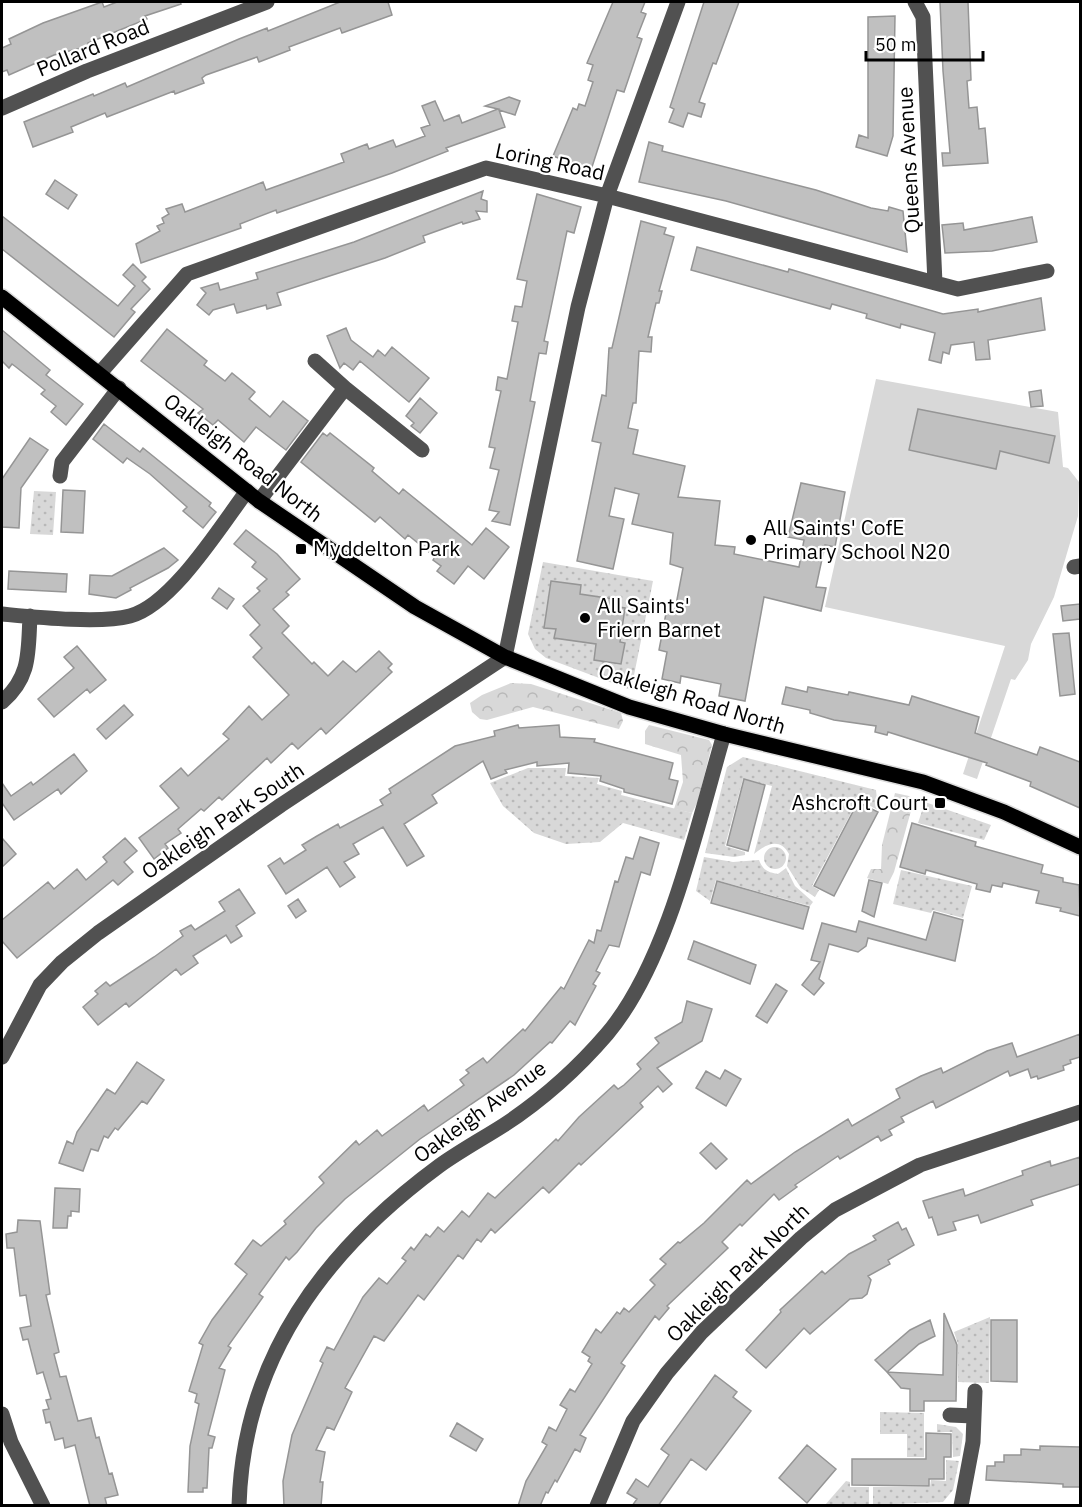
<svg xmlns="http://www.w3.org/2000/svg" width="1082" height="1507" viewBox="0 0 1082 1507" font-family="'IBM Plex Sans',sans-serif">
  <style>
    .grass { fill: url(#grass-dots) }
    .forest { fill: url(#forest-crowns) }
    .park { fill: #d8d8d8 }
    .building { fill: #c0c0c0; stroke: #959595; stroke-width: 1.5 }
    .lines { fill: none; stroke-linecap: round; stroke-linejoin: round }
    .major-casing { stroke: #dbdbdb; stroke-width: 18 }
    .minor { stroke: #515151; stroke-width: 15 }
    .major { stroke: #000; stroke-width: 15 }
    .poi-dot { fill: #000; stroke: #fff; stroke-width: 2 }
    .labels { text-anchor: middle; stroke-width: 4.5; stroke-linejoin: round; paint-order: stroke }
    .street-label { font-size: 21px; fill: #000; stroke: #fff }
    .poi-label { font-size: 21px; fill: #000; stroke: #fff; text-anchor: start }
  </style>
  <defs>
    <pattern id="grass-dots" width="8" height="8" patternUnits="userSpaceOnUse" patternTransform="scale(1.5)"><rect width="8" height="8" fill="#d8d8d8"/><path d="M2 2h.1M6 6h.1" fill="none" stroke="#b8b8b8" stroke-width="1.8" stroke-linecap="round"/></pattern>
    <pattern id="forest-crowns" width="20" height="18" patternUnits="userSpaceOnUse" patternTransform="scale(1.5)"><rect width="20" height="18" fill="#d8d8d8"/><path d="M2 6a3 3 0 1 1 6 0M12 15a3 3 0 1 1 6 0" fill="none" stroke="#b8b8b8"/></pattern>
  </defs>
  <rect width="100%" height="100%" fill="#fff"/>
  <!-- grass -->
  <path class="grass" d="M34,491L56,492L53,535L30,534Z
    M543,562L653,581L631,690L546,658L535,649L528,634Z
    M743,757L876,790L878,810L858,800L812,886L819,890L815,897L801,888L787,866L789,854C780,837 766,844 754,854L772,786L743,779L725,846L745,852V855L734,857L705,853L727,767Z
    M528,768H566L565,776L599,778L597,784L622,791L621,795L692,813L684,840L623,823L600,842L566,844L534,833L503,806L490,783Z
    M925,802L991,825L984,840L918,823Z
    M764 858a11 11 0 1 1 22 0a11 11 0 1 1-22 0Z
    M704,857L733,862L759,860C763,870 767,872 778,874L786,868L795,886L813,902L810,906L716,880L710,901L696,891Z
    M901,870L972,886L963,918L933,910L931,913L893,904Z
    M990,1317L989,1383L958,1382V1344L954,1332Z
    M880,1412L924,1413V1457H907V1434H880Z
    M937,1424L956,1427L963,1434L960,1456L953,1457L952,1432H937Z
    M946,1460L959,1461L953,1490L943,1502L873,1505V1487H930L931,1480L946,1481Z
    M846,1481L850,1482V1487H869V1505H825Z"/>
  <!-- forest -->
  <path class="forest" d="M511,683L531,684L621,713L623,721L619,729L533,707L487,720L480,719L472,712L470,703L482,695Z
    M649,725L709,740L712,745L698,801L692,813L674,809L683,782L681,755L645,744V731Z
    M895,793L909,796L914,800L894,872L888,884L867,878L871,869H881L882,845Z"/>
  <!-- park -->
  <path class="park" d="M876,379L1058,412L1063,467L1068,468L1079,482L1078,516L1054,597L1031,644L1028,660L1015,680L1011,679L977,779L963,774L1005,646L825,607Z"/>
  <!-- building -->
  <path class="building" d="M102,2L104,7L117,2H180L181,4L145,16L147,19L88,43L89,46L54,55L9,75L7,70L2,72V48L11,44L9,39L43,23Z
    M340,2H388L392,15L342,33L340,28L289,47L290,50L259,62L257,57L206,75L202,78L204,83L175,94L174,91L107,117L105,113L71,127L73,132L33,147L24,122L93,94L94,96L125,83L127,87L239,39L267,28L268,31Z
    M613,2H645L641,12L646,14L637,37L642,39L624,92L617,90L591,170L553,156L573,108L577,110L579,104L585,106L593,82L588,80L593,65L587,63Z
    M704,2H739L716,64L713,63L699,102L705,104L701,117L688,113L683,127L669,122L674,109L670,107Z
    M940,2H968L971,80L967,81L969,108L977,107L979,129L985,128L988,163L943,166L942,153H950L943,71Z
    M895,16L893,136L887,156L856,147L859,135L868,138V17Z
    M509,97L520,101L515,115L499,110L505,127L446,148L448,151L392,173L277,213L276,210L240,224L241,228L141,263L136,244L160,231L157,226L164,223L162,218L169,214L166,209L182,204L185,212L263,182L266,190L344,162L341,154L367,144L369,149L393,140L396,147L425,136L421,128L430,125L422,106L435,101L444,121L459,115L462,123L498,109L485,106Z
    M649,142L663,146L662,151L816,190L871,208L888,211L889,207L903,211L907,252L726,201L639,182Z
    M55,180L77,195L68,209L46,194Z
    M483,191L481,199L487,201V212L476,211L480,219L463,224L462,222L423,236L425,242L385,258L277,293L281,305L267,309L266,305L237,313L234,304L213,310L209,315L197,305L206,293L201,288L218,283L220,290L258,279L256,273L354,242Z
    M537,194L581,207L574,233L567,231L544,341L548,342L546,354L539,353L530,401L535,402L510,525L492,521L499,512L489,510L499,470L490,468L495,448L489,447L501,391L496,390L498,377L507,379L518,322L512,321L515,306L522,307L527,281L517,279Z
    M2,216L118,306L135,286L123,275L133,264L146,277L142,281L150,289L131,309L135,312L114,337L2,249Z
    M1032,217L1037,242L992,251L945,253L942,225L963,223L964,230Z
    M641,221L666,228L664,234L674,237L659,291H662L659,303H656L648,337H652L651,352L639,351L636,403H633L628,428L638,430L633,454L685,466L678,497L720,501L715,545L735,547L734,554L799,567L804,540L788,537L801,483L845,492L835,547L825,545L816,587L826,588L821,611L764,597L745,701L719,696L721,684L681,676L680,683L662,679L667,652L659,650L667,608L675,610L683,568L670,564L673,533L632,524L639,494L615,488L609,516L624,519L613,569L577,561L601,443L592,441L602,395L606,396L609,348H612Z
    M697,247L788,272L789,269L943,314L978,309V312L1041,298L1045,330L988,340L990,359L976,360L974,342L951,345L949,354L943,352L941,363L929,360L935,333L901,324L900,328L866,318L867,314L832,304L830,309L691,270Z
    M346,328L351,340L373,357L378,350L385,356L392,347L429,378L409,402L360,361L353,370L344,363L340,368L327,336Z
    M167,329L207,361L204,365L225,381L232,373L255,392L249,399L270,417L283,401L308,421L286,450L256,427L244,442L218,420L213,425L198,413L203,409L141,361Z
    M2,330L50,370L46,375L83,404L66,425L51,412L56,406L41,394L45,390L16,367L12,364L9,368L2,361Z
    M1041,390L1043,406L1031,407L1029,392Z
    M420,398L437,413L420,433L411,426L414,423L406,416Z
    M918,409L1055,436L1049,463L1000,451L996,469L909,450Z
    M104,424L140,452L143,448L211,503L209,506L216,512L203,528L183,511L187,507L150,474L127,458L123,463L93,439Z
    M323,433L327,436L330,433L374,468L372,471L399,494L403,489L472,545L486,528L509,547L484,579L468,566L454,584L437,571L441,566L433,560L435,557L408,535L405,539L380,517L375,522L301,462Z
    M30,438L48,450L21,488L19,528L2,527V479Z
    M63,490L85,491L83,533L61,532Z
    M246,530L277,554L300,579L286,592L289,595L273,609L289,626L282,633L312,664L314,662L328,676L343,661L356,672L379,651L392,664L388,668L392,672L326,734L321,728L298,749L292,743L271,763L267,758L222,800L219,797L204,811L201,809L178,829L181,833L165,844L168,848L154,859L139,838L179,808L160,786L181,768L188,776L229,739L223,734L249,706L262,720L289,695L253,657L262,648L250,635L260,625L243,606L260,591L257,588L267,579L252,567L256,562L234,544Z
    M164,548L178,560L168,568L130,588L131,590L116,598L89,594L90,575L112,576Z
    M9,571L67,574L66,592L8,589Z
    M551,581L581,585L580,594L613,599L612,606L625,608L620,642L625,643L621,664L594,660L596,644L554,638L556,629L544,628Z
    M219,588L234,599L227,609L212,598Z
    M1080,604V619L1063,621L1061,606Z
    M1069,633L1075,694L1060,696L1053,634Z
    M77,646L106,680L90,693L87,689L54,717L38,699L74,668L64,657Z
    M786,687L807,692L808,687L848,695L849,692L909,705L912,696L979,717L975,733L1037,755L1040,747L1080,762V808L1030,786L1031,782L986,765L987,763L888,732L887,735L875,732L876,726L834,720L810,713V710L782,704Z
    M124,705L133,715L106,739L97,729Z
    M518,725L519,728L559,725L560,737L595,739L594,742L673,763L669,779L678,781L672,804L624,792V789L600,781L601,776L568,773L569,763L537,766V762L505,770L507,773L491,779L483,761L432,795L437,803L404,824L424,856L407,866L383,827L353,844L359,854L344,862L355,877L340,887L327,867L286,894L268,866L280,858L284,864L306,850L302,845L317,836L338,824L340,828L383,805L380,800L391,793L389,789L455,746L495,736L494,731Z
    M74,754L87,771L61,794L58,789L14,820L2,803V783L11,796L31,782L33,785Z
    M744,779L765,785L748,851L727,845Z
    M858,802L878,812L834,896L814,886Z
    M912,823L976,842L975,846L1043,865L1041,873L1063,878V882L1079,885L1080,916L1060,911L1061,908L1036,903L1039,891L1003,883L1002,887L992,885L990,892L976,889L977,884L926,870L925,874L900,867Z
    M640,837L659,843L650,875L641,872L619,947L609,945L596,971L600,973L593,984L596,986L575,1025L570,1021L552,1043L550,1042L514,1075L420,1139L345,1199L316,1228L297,1252L289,1260L286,1257L259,1294L263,1297L228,1346L231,1348L219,1368L225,1370L208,1435L215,1437L212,1448H209L207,1488H203V1492H188L190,1446L199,1404L195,1402L197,1394L189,1391L203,1345L199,1343L212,1320L247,1274L235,1264L253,1240L261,1246L286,1224L284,1221L324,1183L319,1177L356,1141L359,1145L377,1130L382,1136L424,1105L428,1111L464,1085L460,1080L469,1073L466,1070L483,1058L487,1063L523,1029L525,1031L561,987L564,989L589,940L594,943L597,930L601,931L615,881L618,882L626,857L633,859Z
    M2,838L16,854L2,867Z
    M125,838L137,851L124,862L133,872L118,885L113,880L17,958L2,941V920L48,882L54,889L77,869L86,880L107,862L103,857Z
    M869,880L882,883L874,917L862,911Z
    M717,881L809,907L803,929L711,903Z
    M239,889L255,913L236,926L242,936L231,943L226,935L193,956L198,963L181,975L176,969L129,1007L126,1003L98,1025L83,1007L98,994L95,991L106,982L110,986L154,957L183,936L180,931L191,925L195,930L225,911L219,902Z
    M298,899L306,911L296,918L288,906Z
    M934,912L963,920L955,961L868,938L866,946L858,952L829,944L819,979L824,983L814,995L802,985L820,962L811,960L822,923L856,932L859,921L926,940Z
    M694,941L756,965L750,984L688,959Z
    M776,984L787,991L767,1023L756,1016Z
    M687,1001L712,1009L702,1041L657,1068L672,1084L663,1092L658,1086L640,1103L643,1107L581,1165L579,1163L549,1193L543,1187L495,1233L491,1229L481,1242L477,1239L463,1259L458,1255L424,1300L418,1295L384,1341L374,1336L345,1388L352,1392L334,1430L327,1427L316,1450L325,1452L320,1482H323L321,1506H284L283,1481L292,1435L323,1363L320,1361L327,1347L334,1350L363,1297L379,1278L387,1284L406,1261L402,1258L411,1247L414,1250L426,1234L430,1237L438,1227L444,1232L462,1211L469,1217L488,1193L495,1198L556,1139L558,1141L579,1117L614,1085L618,1089L624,1085L641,1069L637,1064L659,1043L655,1038L682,1022Z
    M1080,1034V1057L1070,1060L1071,1063L1063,1066L1064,1070L1038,1079L1037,1076L1031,1078L1028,1069L1010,1076L1008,1071L936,1108L933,1101L901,1117L904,1122L889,1130L892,1135L881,1141L878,1136L840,1159L838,1156L795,1185L797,1187L779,1200L774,1194L742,1226L740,1224L722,1242L728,1248L667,1306L669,1308L659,1320L655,1316L621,1363L625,1366L580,1435L586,1438L580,1452L575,1449L557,1482L555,1480L548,1493L546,1492L540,1506H518L526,1481L547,1445L542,1442L549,1427L556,1431L567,1409L560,1405L570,1389L575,1392L592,1364L588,1361L590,1357L582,1352L596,1329L601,1333L617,1312L620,1314L624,1308L629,1312L655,1285L650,1280L666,1264L660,1259L678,1242L680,1243L704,1223L747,1180L751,1184L795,1152L848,1119L852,1126L900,1098L896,1089L921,1076L941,1068L943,1073L987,1051L1012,1043L1017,1057Z
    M137,1062L164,1080L147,1104L142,1101L118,1130L115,1128L108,1138L104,1136L98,1151L91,1149L83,1171L59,1163L67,1141L73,1144L77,1132L107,1089L115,1094Z
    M725,1070L741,1079L726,1106L696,1088L706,1071L720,1079Z
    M711,1143L727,1159L716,1169L700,1153Z
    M1080,1157V1184L1031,1200L1033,1205L981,1223L978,1215L953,1222L956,1230L938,1235L932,1217L929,1218L923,1201L963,1189L965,1196L1023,1175L1022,1171L1050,1161L1051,1166Z
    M55,1188L80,1189L79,1212L71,1211V1216H68L67,1228H53Z
    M18,1220L40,1221L50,1294L46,1295L59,1352L54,1354L60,1377L66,1376L78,1421L91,1418L96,1438L99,1437L109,1474L112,1473L118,1495L105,1498L107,1506H90L75,1445L65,1448L63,1438L55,1440L50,1422L46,1423L43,1410L49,1409L46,1400L51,1399L43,1372L37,1374L28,1339L23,1340L20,1328L31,1326L26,1295L20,1296L14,1248H7L6,1234L17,1232Z
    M898,1222L902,1230L906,1228L914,1245L888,1260L890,1264L868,1276L871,1280L867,1294L862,1298L850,1299L810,1334L804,1328L766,1368L746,1350L781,1312L780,1310L822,1271L825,1274L849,1254L876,1240L873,1236Z
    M944,1313L957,1345L956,1401H924V1411H910V1389L901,1388L887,1372L943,1375Z
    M930,1320L935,1336L919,1344L887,1372L875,1360L910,1330Z
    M991,1320H1017V1382L991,1381Z
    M715,1375L737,1392L733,1397L751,1411L706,1470L691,1459L658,1506H632L637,1499L627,1493L636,1479L648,1487L669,1455L661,1449Z
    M457,1423L483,1439L476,1451L450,1436Z
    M926,1433L951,1434V1457H944V1479H929V1486L852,1485V1459H926Z
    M807,1445L836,1469L807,1503L779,1478Z
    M1040,1446L1080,1447V1487H1063V1484L986,1480L987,1466H995V1462H1004V1455H1021V1449L1040,1450Z"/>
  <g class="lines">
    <!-- major casing -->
    <g class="major-casing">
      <path id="major" d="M2,297L259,501L415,607L505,657L629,707L724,734L923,782L1004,812L1080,847"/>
    </g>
    <!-- minor -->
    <path class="minor" d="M915,2L923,17L935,283
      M2,108L87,71L267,2
      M315,361L345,388L422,450
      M100,373L187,274L486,168L607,196L958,289L1047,271
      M60,476L62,462L119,388
      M259,501L345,388
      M1074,567L1080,566
      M2,614C34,617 100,624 130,616C172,605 220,527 247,491
      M2,702C31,677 28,652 30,616
      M2,1057L40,985L62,962L98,933L281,805L505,657L578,307L607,196L678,2
      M2,1414L11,1442L43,1506
      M950,1415L974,1416
      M239,1506C243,1358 325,1250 439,1166C460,1151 482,1139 504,1125C542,1100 577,1069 607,1034C668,962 697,826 724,734
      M597,1506L633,1421L667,1373L702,1332L801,1238L835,1210L920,1165L1080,1112
      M961,1506L973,1442L975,1391"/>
    <!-- major -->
    <use href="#major" class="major"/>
  </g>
  <!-- markers -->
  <g class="poi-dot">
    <circle cx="751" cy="540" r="6"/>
    <rect x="295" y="543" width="12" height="12" rx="3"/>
    <circle cx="585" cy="618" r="6"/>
    <rect x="934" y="797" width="12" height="12" rx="3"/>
  </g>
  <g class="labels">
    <!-- street labels -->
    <g class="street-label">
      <text transform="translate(93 48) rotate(-22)" y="7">Pollard Road</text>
      <text transform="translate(909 160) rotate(-93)" y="7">Queens Avenue</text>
      <text transform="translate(550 162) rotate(12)" y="7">Loring Road</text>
      <text transform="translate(243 458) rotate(38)" y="7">Oakleigh Road North</text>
      <text transform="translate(692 699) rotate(17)" y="7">Oakleigh Road North</text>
      <text transform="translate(223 821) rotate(-34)" y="7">Oakleigh Park South</text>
      <text transform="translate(480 1112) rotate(-36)" y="7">Oakleigh Avenue</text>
      <text transform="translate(738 1273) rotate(-44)" y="7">Oakleigh Park North</text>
    </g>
    <!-- poi labels -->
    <g class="poi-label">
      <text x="763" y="535">All Saints' CofE<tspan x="763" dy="24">Primary School N20</tspan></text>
      <text x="313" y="556">Myddelton Park</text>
      <text x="597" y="613">All Saints'<tspan x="597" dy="24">Friern Barnet</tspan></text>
      <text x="928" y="810" text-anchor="end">Ashcroft Court</text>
    </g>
  </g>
  <!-- border -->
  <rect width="1082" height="1507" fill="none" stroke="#000000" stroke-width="6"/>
  <!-- scale -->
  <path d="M866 51v9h117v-9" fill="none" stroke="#000000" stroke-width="3"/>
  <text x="875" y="51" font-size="18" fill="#000000" stroke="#ffffff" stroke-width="4.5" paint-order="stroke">50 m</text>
</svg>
